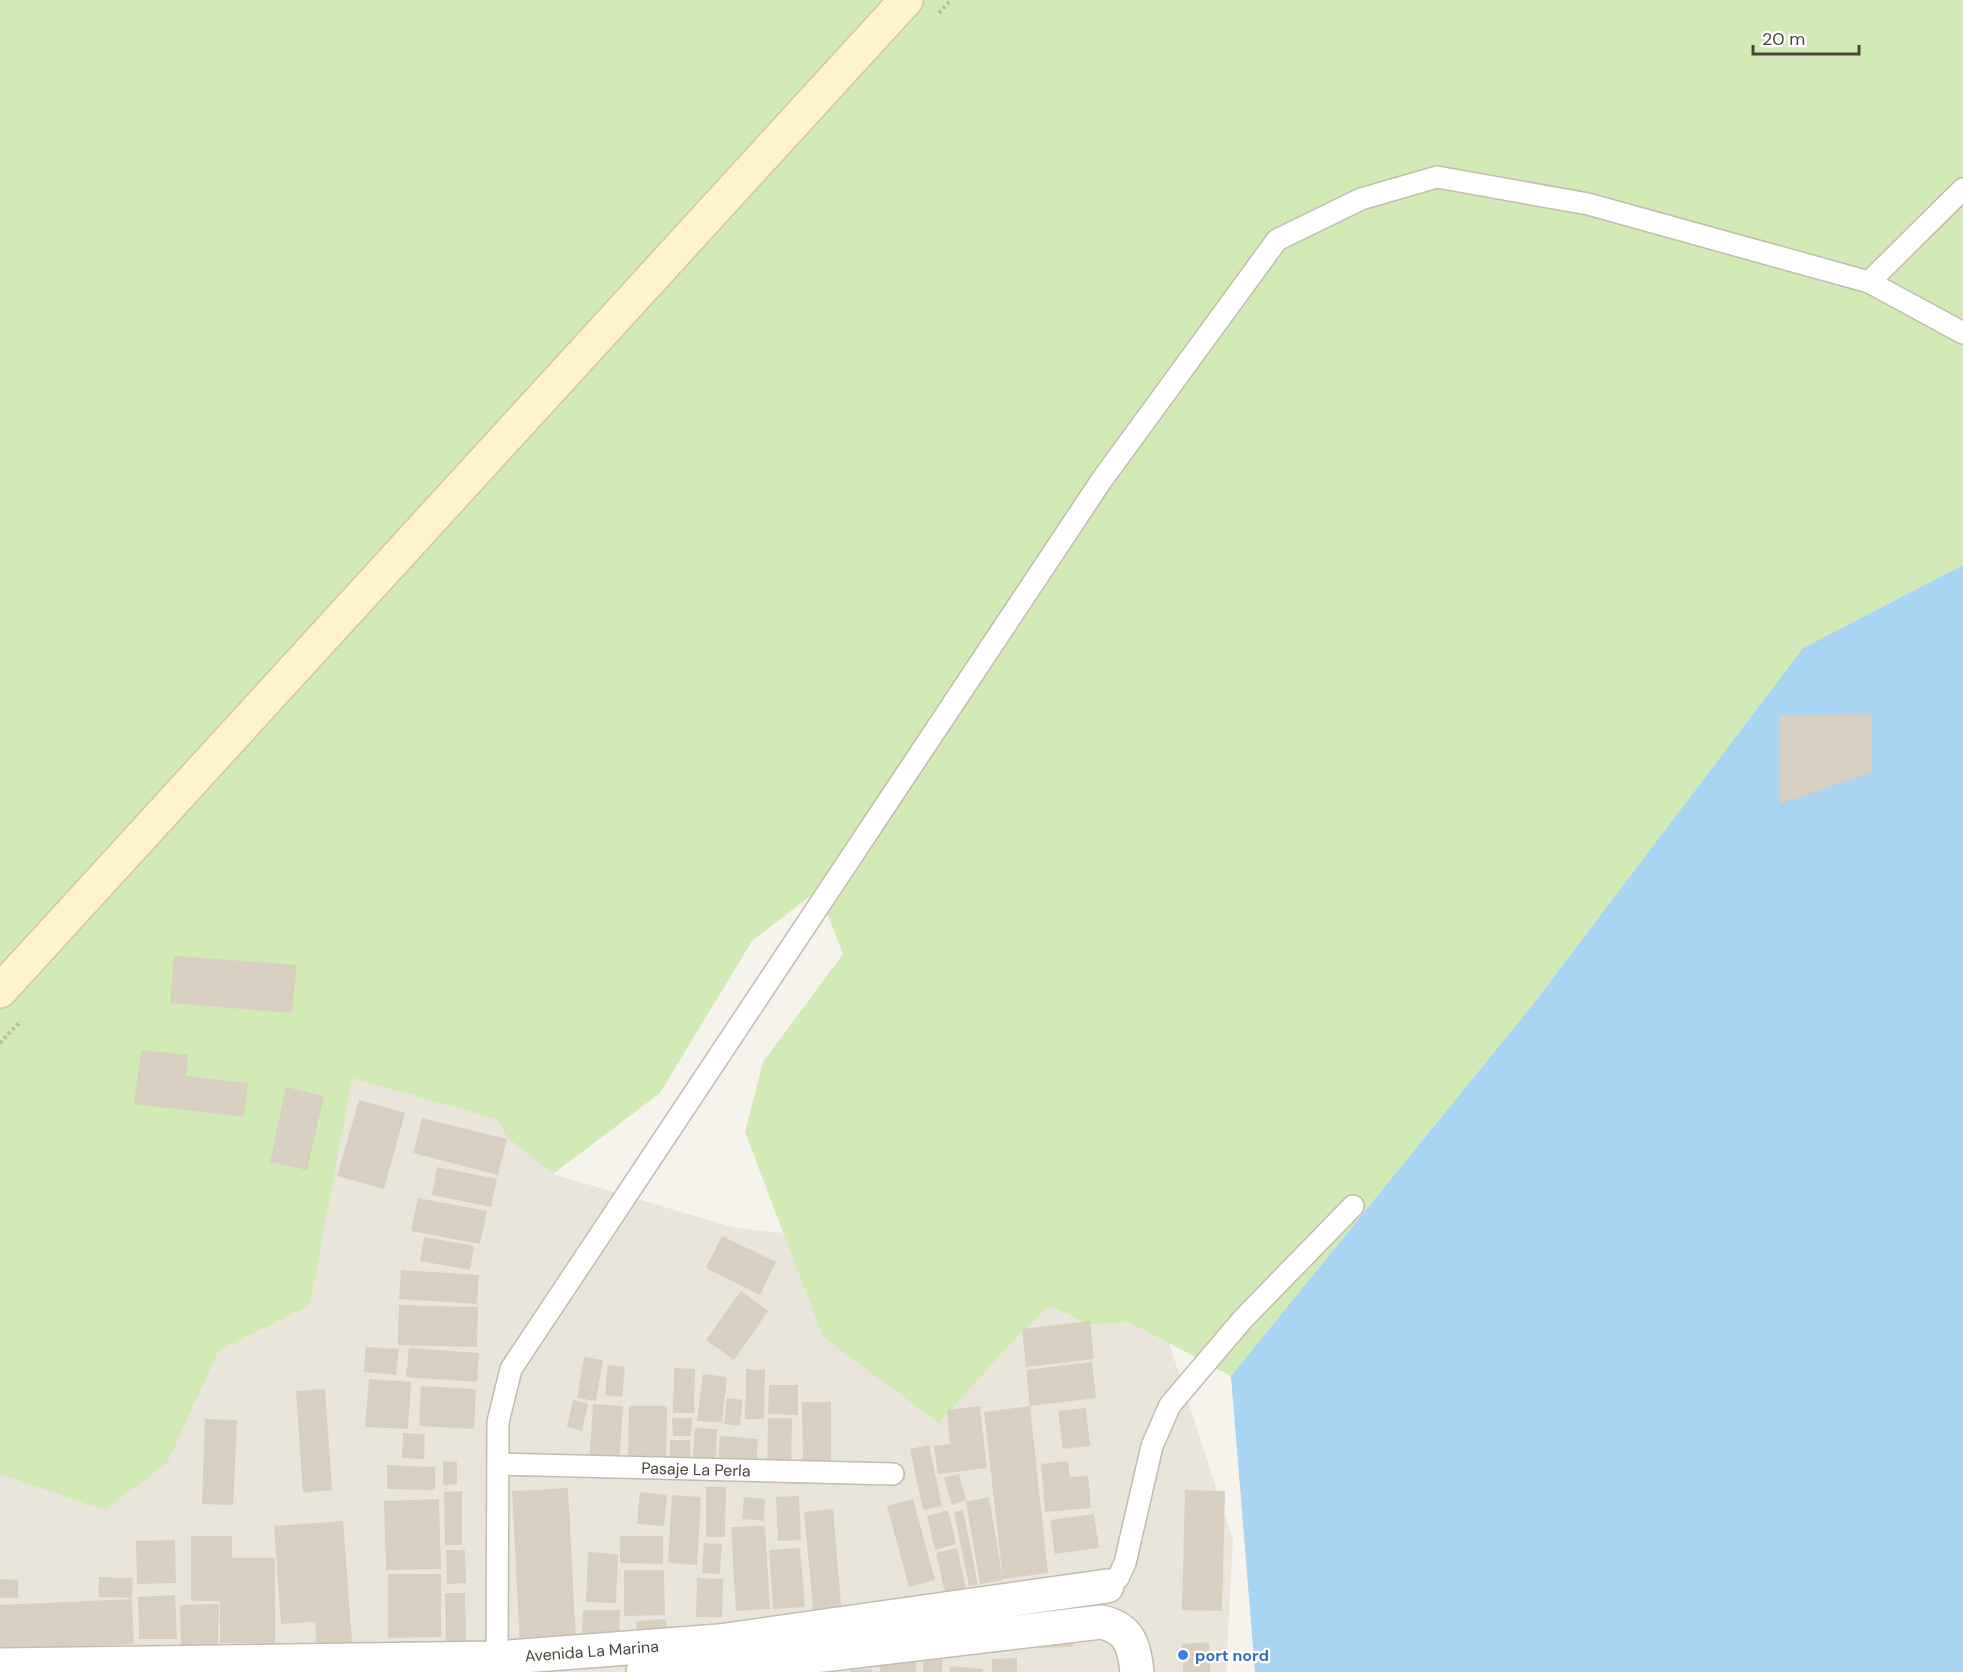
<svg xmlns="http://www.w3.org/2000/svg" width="1963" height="1672" viewBox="0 0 1963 1672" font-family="'DM Sans',sans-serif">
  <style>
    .residential { fill: #eae5da }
    .green { fill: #d2eab5 }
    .water { fill: #a9d4f2 }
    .building { fill: #d8cfc1 }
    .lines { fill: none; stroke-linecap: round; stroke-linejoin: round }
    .service-casing { stroke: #c2bbae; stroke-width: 24 }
    .minor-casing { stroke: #c2bbae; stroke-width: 36 }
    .secondary-casing { stroke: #d6c79b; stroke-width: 36 }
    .path { stroke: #c4b79f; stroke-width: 4; stroke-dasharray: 3 3; stroke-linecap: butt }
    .service { stroke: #fff; stroke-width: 21 }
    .minor { stroke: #fff; stroke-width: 33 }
    .secondary { stroke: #fff3cd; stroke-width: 33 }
    .shop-dot { fill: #3f7fe0; stroke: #fff; stroke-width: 2 }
    .labels { text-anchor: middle; stroke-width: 4.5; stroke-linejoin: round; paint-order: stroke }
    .street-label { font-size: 16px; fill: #4b4439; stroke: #fff }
    .shop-label { font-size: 16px; font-weight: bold; fill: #366cbe; stroke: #fff; text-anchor: start }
  </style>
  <rect width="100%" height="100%" fill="#f6f3ec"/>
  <!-- residential -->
  <path class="residential" d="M177,990L502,1081L553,1174L736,1228L1031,1259L1151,1287L1233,1540L1226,1672H0V1371Z"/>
  <!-- green -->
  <path class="green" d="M0,0H1963V565L1803,648L1534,1003L1231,1376L1129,1322L1089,1324L1050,1306L1021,1332L939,1423L823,1337L745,1132L763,1062L843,954L818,890L752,941L660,1093L553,1174L507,1137L497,1119L352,1078L310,1305L219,1350L167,1463L104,1510L0,1474Z"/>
  <!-- water -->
  <path class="water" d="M1963,565V1672H1255L1231,1376L1534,1003L1803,648Z"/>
  <!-- building -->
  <path class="building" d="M1871,714L1872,772L1780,804V715Z
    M174,956L297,965L292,1013L170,1003Z
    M141,1050L188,1055L186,1076L248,1083L244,1117L134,1104Z
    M286,1087L324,1096L307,1170L270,1162Z
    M359,1100L405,1113L384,1189L337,1176Z
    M422,1118L507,1139L498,1175L413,1153Z
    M437,1167L497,1179L491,1207L432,1195Z
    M418,1198L487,1211L480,1244L411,1231Z
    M722,1236L776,1262L760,1295L706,1268Z
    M424,1237L474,1246L470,1270L420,1261Z
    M401,1270L479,1275L477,1304L399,1299Z
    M741,1291L768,1311L734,1360L706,1340Z
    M399,1305L478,1307L477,1347L398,1345Z
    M1090,1321L1094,1359L1026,1367L1022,1329Z
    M366,1347L399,1349L396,1375L364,1372Z
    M409,1348L479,1353L477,1382L406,1377Z
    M584,1357L603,1360L596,1401L577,1398Z
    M1092,1362L1096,1398L1030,1406L1026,1370Z
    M608,1365L625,1367L622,1397L605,1395Z
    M674,1368L695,1369L694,1413H673Z
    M746,1369L765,1370L764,1419H745Z
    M703,1374L727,1377L722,1423L697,1421Z
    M369,1379L411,1382L408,1429L365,1427Z
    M769,1385H798V1415L768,1414Z
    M421,1386L476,1389L474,1429L419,1426Z
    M325,1389L332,1490L303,1493L296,1391Z
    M727,1398L743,1400L740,1426L724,1424Z
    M573,1400L588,1404L582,1431L567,1427Z
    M802,1402H831V1470H803Z
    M593,1404L623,1406L619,1467L589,1465Z
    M629,1406H667L666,1467H628Z
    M980,1406L987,1468L938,1474L934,1446L950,1444L947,1410Z
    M1030,1406L1048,1573L1003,1579L984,1412Z
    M1086,1408L1090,1446L1063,1449L1058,1411Z
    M672,1418H692L691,1436H673Z
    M768,1418H792L791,1472H767Z
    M205,1419L237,1420L233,1505L202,1504Z
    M695,1428L717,1429L715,1470L692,1469Z
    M403,1433L425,1434L424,1459L402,1458Z
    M720,1436L758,1439L756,1471L718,1468Z
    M670,1440H690V1468H670Z
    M929,1445L942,1506L923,1510L910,1449Z
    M443,1461L457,1462V1484L443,1485Z
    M1068,1461L1070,1477L1088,1476L1091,1508L1045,1512L1041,1464Z
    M387,1465L435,1467V1490L387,1489Z
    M959,1474L966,1500L952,1505L944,1478Z
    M706,1487H726L725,1537H706Z
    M568,1488L576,1641L520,1645L512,1491Z
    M1185,1490L1225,1491L1222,1611L1182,1610Z
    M462,1491V1545H445L444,1492Z
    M640,1492L667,1495L664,1526L637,1524Z
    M672,1495L701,1497L697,1565L668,1563Z
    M799,1496L801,1540L778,1541L776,1497Z
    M744,1497L765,1499L764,1521L742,1519Z
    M989,1497L1003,1580L980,1584L966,1502Z
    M439,1499L441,1569L386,1570L384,1501Z
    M913,1499L935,1580L909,1587L887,1506Z
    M833,1509L842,1616L814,1619L804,1512Z
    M948,1510L956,1544L935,1550L927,1516Z
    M963,1510L978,1585L969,1586L954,1512Z
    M1094,1514L1099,1548L1055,1554L1050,1520Z
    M343,1521L353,1653L317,1655L315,1622L281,1624L274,1526Z
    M765,1526L770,1609L736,1611L731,1527Z
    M191,1536H232V1558H275V1643H220V1601H191Z
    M620,1536H663V1564L620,1563Z
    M175,1540L176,1583L137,1584L136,1541Z
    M704,1543L722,1544L720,1574L702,1573Z
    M800,1548L805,1607L773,1609L769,1550Z
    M957,1548L966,1588L945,1593L936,1553Z
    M446,1550H465L466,1583L447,1584Z
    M588,1552L618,1554L616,1603L586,1602Z
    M624,1570H664L665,1615L624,1616Z
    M388,1574H441V1637L388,1638Z
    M99,1577L133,1578L132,1598L98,1597Z
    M697,1578L723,1579L722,1617H696Z
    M0,1579L18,1580V1598H0Z
    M445,1593H465L466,1649H446Z
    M175,1595L177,1639H139L138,1597Z
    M132,1599L134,1644L0,1650V1605Z
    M219,1604L218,1648L181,1649L180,1605Z
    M583,1610H620L619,1636L582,1635Z
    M666,1619L667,1637L638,1639L636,1621Z
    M1072,1631L1073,1647L1040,1648L1039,1632Z
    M1209,1642L1210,1672H1183L1182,1644Z
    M924,1654L943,1655L942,1672H923Z
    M880,1656L916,1657V1672H880Z
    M1017,1658V1672H992V1659Z
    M950,1666L983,1669V1672H949Z
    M872,1669V1672H851V1670Z"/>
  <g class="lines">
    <!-- service casing -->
    <g class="service-casing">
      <g id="service">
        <path d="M1869,282L1963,333"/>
        <path id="s1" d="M498,1464L893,1474"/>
        <path d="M1107,1586L1118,1578L1125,1563L1152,1446L1170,1405L1243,1319L1353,1206"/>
        <path d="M497,1658L498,1422L511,1369L1101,481L1277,240L1361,199L1437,177L1588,204L1869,282L1963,189"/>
      </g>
    </g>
    <!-- minor casing -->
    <g class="minor-casing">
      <g id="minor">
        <path id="s2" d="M0,1665L497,1658L719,1641L1107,1586"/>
        <path d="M643,1672L781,1660L1101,1622C1129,1628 1134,1644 1137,1672"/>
      </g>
    </g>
    <!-- secondary casing -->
    <g class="secondary-casing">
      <path id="secondary" d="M0,991L906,0"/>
    </g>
    <!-- path -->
    <path class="path" d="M939,13L951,0
      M0,1043L21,1021"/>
    <!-- service -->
    <use href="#service" class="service"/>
    <!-- minor -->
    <use href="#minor" class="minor"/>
    <!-- secondary -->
    <use href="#secondary" class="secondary"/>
  </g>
  <!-- markers -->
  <circle class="shop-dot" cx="1183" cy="1655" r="6"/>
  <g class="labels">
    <!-- street labels -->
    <g class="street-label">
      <text dy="6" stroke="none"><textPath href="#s1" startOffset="198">Pasaje La Perla</textPath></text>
      <text dy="6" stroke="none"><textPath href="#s2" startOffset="592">Avenida La Marina</textPath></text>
    </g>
    <!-- shop labels -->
    <g class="shop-label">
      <text x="1195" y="1661">port nord</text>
    </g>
  </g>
  <!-- scale -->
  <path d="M1753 45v9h106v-9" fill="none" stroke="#4b4439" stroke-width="3"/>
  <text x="1762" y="45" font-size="18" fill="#4b4439" stroke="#ffffff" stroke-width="4.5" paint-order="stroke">20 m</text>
</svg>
